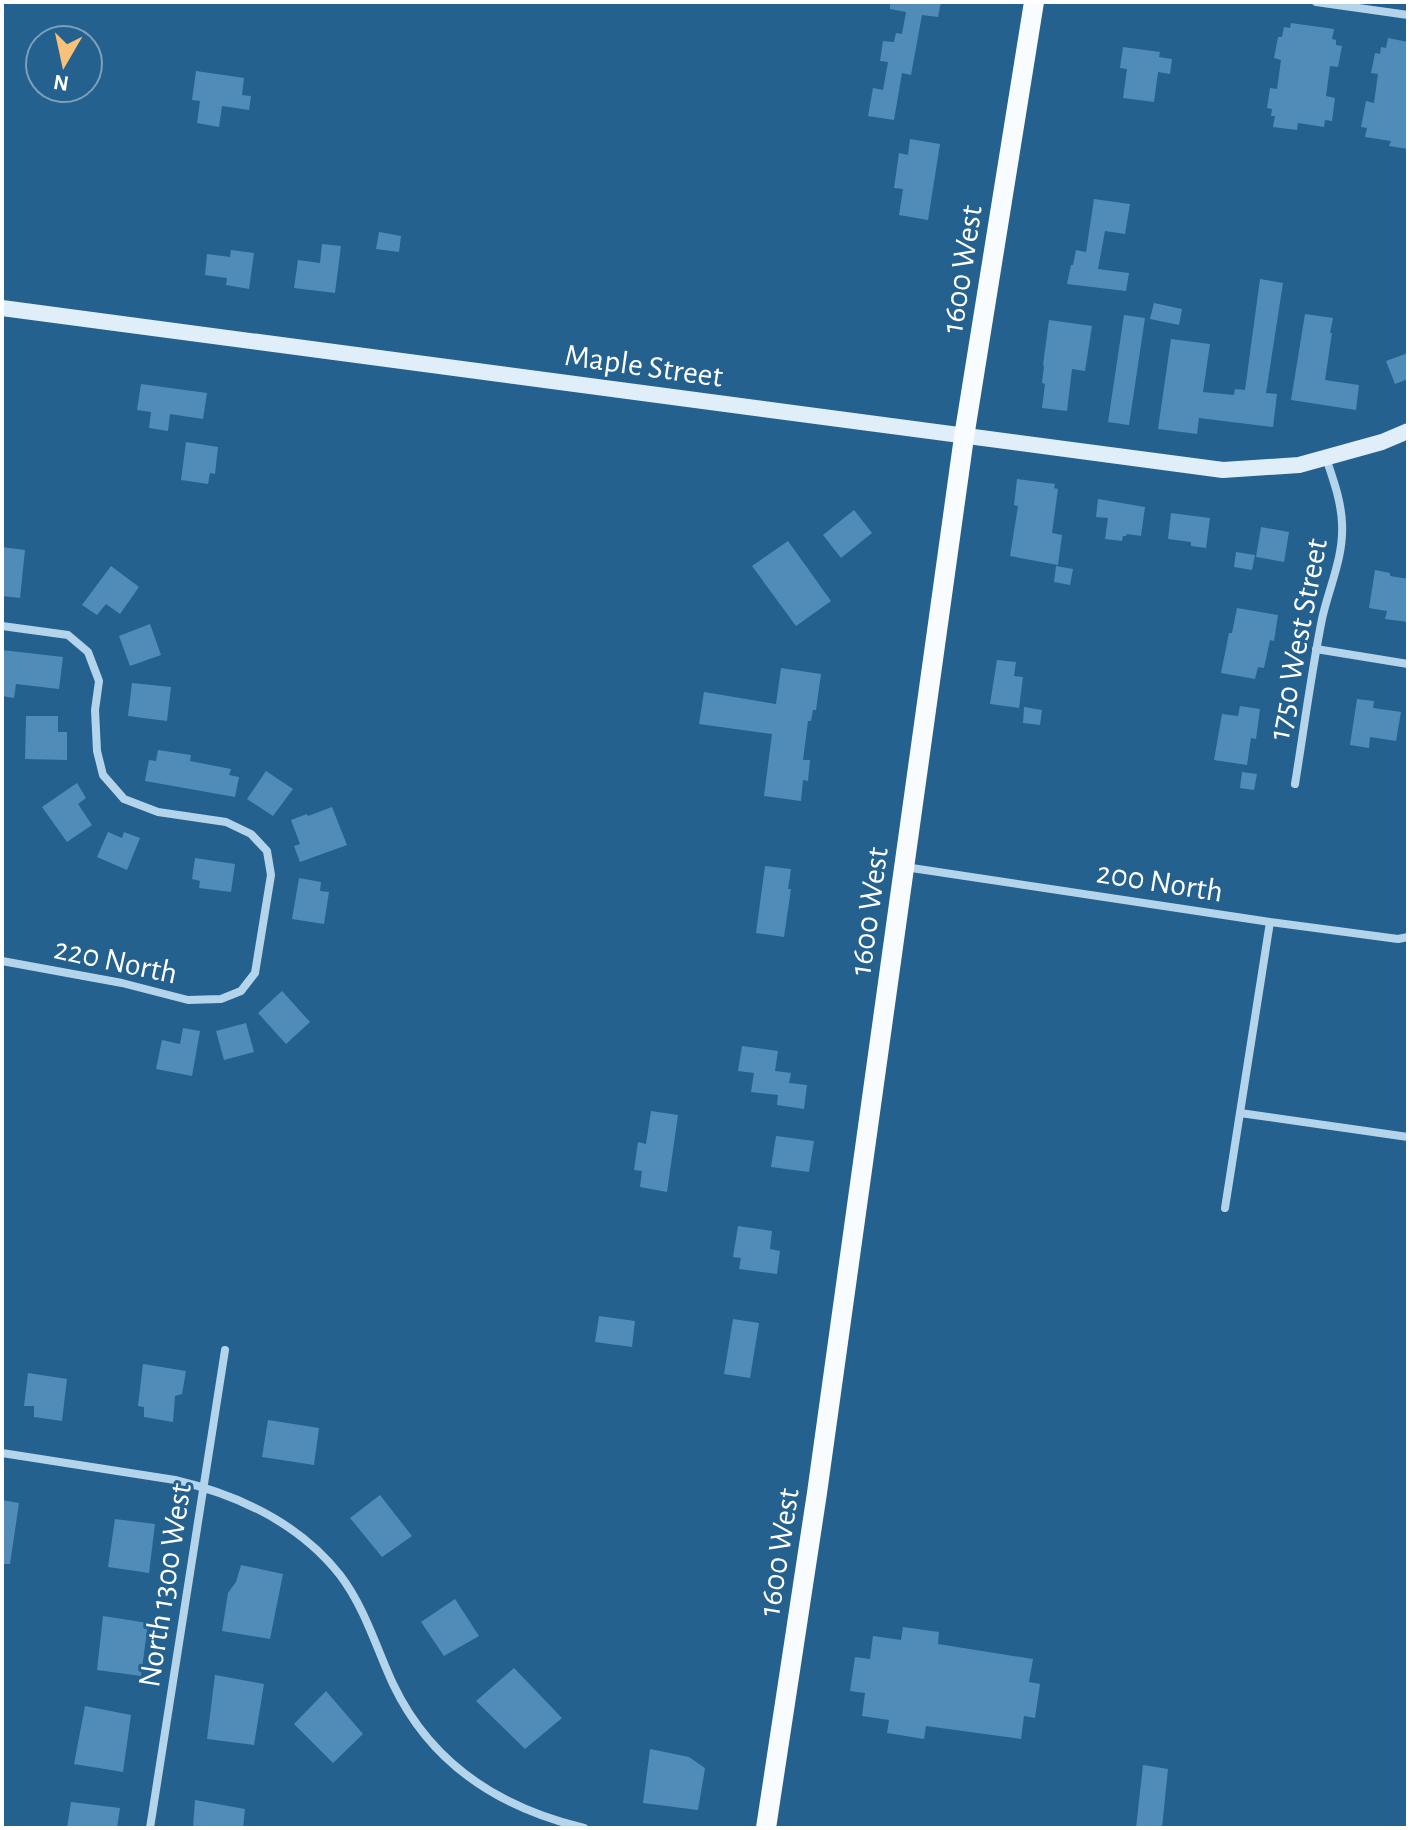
<svg xmlns="http://www.w3.org/2000/svg" width="1410" height="1830" viewBox="0 0 1410 1830" font-family="'Alegreya Sans',sans-serif">
  <style>
    .building { fill: #508cb7 }
    .lines { fill: none; stroke-linecap: round; stroke-linejoin: round }
    .street { stroke: #b4d4eb; stroke-width: 8 }
    .secondary { stroke: #dfeef9; stroke-width: 16 }
    .primary { stroke: #f9fcff; stroke-width: 20 }
    .labels { text-anchor: middle; stroke-width: 6; stroke-linejoin: round; paint-order: stroke }
    .street-label { font-size: 32px; fill: #fff; stroke: #24618e }
  </style>
  <rect width="100%" height="100%" fill="#24618e"/>
  <!-- building -->
  <path class="building" d="M890,2H941L938,17L922,15L911,75L902,73L894,120L868,116L873,88L883,90L888,62L880,61L883,41L894,42L896,33L902,34L906,12L890,9Z
    M1291,23L1334,29L1332,39L1336,40V45L1342,46L1338,67L1330,66L1326,96L1335,98L1332,121L1325,120L1324,127L1298,123L1297,130L1273,127L1275,116H1271L1272,109L1267,108L1270,88L1277,89L1281,60L1274,58L1278,37H1282L1284,27L1290,28Z
    M1388,38L1408,42V149L1389,146L1391,141L1365,137L1367,128L1361,127L1366,101L1374,103L1378,74L1371,73L1375,53L1380,54L1381,47L1386,48Z
    M1123,47L1160,52L1159,57L1172,59L1170,74L1158,72L1154,102L1123,98L1127,69L1120,68Z
    M196,71L244,78L242,95L251,96L249,110L222,106L219,127L197,123L200,101L192,100Z
    M910,139L940,144L928,220L899,215L903,189L894,188L899,153L908,155Z
    M1094,199L1130,204L1125,234L1105,231L1098,269L1129,273L1126,291L1067,284L1071,265H1073L1076,250L1086,252Z
    M379,232L401,236L399,252L376,249Z
    M322,244L341,246L335,293L294,288L298,260L320,263Z
    M231,250L254,253L249,289L226,285L227,278L205,275L207,254L230,257Z
    M1260,279L1283,283L1266,393L1277,394L1273,427L1199,418L1197,434L1158,429L1171,339L1210,344L1203,392L1234,395L1235,389L1245,390Z
    M1154,303L1182,309L1179,325L1150,319Z
    M1305,314L1333,318L1330,333H1332L1325,380L1359,385L1356,410L1291,400Z
    M1124,315L1145,318L1129,425L1108,422Z
    M1049,320L1092,326L1085,371L1072,369L1067,411L1042,408L1045,384L1042,383L1044,366L1043,365Z
    M1408,353V379L1395,384L1386,361Z
    M141,384L207,393L203,419L170,414L168,431L149,428L151,412L137,410Z
    M186,442L218,447L215,474L210,473L208,484L181,480Z
    M1017,479L1055,484L1054,488L1058,489L1052,533L1062,535L1058,565L1010,556L1018,506L1014,505Z
    M1098,499L1145,507L1141,536L1127,534L1126,536H1123L1122,541L1105,539L1108,518L1096,517Z
    M854,510L872,533L841,558L823,535Z
    M1171,513L1210,518L1206,548L1191,546V542L1168,539Z
    M1261,527L1289,532L1284,562L1256,557Z
    M788,541L831,601L796,626L752,566Z
    M2,547L25,550L20,598L2,596L4,579L2,578Z
    M1236,552L1255,555L1252,570L1234,567Z
    M111,566L139,587L120,614L106,604L97,615L82,605Z
    M1056,566L1073,569L1070,585L1054,582Z
    M1375,570L1390,573V576L1408,579V622L1385,619L1387,611L1369,608Z
    M1237,608L1278,615L1274,641L1270,640L1264,668L1258,667L1255,679L1221,673L1229,633H1232Z
    M150,624L161,655L130,666L119,636Z
    M2,650L63,657L59,689L16,684L14,698L2,696Z
    M997,660L1016,662L1014,676L1023,677L1019,708L990,704Z
    M781,668L821,674L816,710H813L811,721H808L803,760H810L808,781L803,780L801,801L764,796L772,734L699,724L704,692L776,704Z
    M132,683L171,687L167,721L128,716Z
    M1357,699L1374,701L1373,708L1401,712L1396,741L1370,737L1369,748L1350,745Z
    M1240,706L1260,709L1256,739L1251,738L1247,765L1214,760L1222,714L1238,716Z
    M1024,707L1042,710L1040,725L1023,723Z
    M26,716H58V732H67V760L25,759Z
    M158,750L191,755L190,761L231,769L229,775L239,777L235,797L145,781L149,760L156,761Z
    M266,771L293,789L273,816L247,799Z
    M1242,772L1257,774L1254,790L1240,788Z
    M77,783L86,798L78,804L92,825L67,842L42,807Z
    M332,807L347,845L300,862L294,846L300,844L291,820L307,814L308,816Z
    M108,832L122,838L124,832L140,838L127,870L97,857Z
    M195,858L235,864L231,892L199,888L200,881L192,879Z
    M765,866L791,869L788,889H791L784,937L756,933Z
    M299,878L321,882L320,891L329,892L324,924L292,919Z
    M282,991L310,1022L286,1044L258,1013Z
    M246,1023L254,1052L224,1060L216,1031Z
    M183,1028L200,1031L192,1076L156,1069L162,1040L180,1044Z
    M742,1046L778,1051L775,1071L791,1073L789,1083L807,1085L804,1109L777,1105L778,1095L751,1092L754,1073L738,1071Z
    M651,1111L678,1115L667,1192L640,1187L642,1171L634,1170L638,1142L646,1144Z
    M776,1136L814,1141L809,1172L771,1167Z
    M738,1226L772,1231L770,1249L780,1251L777,1274L739,1269L741,1258L733,1257Z
    M599,1316L635,1321L632,1347L595,1342Z
    M733,1319L759,1323L750,1378L724,1374Z
    M143,1364L186,1371L182,1394L175,1396L173,1422L144,1417V1407L138,1406Z
    M28,1373L67,1379L62,1421L34,1417V1406H24Z
    M268,1420L319,1428L314,1465L262,1457Z
    M380,1495L412,1536L382,1557L350,1518Z
    M2,1500L19,1503L10,1564H2Z
    M115,1519L155,1524L149,1573L108,1567Z
    M241,1565L283,1574L270,1639L222,1631L228,1593L236,1582Z
    M455,1599L479,1636L444,1656L421,1622Z
    M103,1616L148,1623L141,1676L97,1670Z
    M903,1627L939,1632L938,1644L1033,1659L1029,1682L1040,1684L1035,1718L1024,1716L1021,1739L926,1726L924,1739L887,1733L889,1720L862,1716L865,1693L850,1691L855,1657L870,1659L873,1636L901,1640Z
    M514,1668L562,1718L525,1749L476,1701Z
    M215,1675L264,1684L254,1745L207,1739Z
    M326,1691L363,1734L333,1763L294,1724Z
    M85,1706L131,1715L123,1772L74,1764Z
    M650,1749L689,1757L705,1768L698,1810L643,1803Z
    M1143,1765L1168,1769L1162,1828H1136Z
    M195,1800L245,1809L243,1828H193Z
    M71,1802L120,1808L117,1828H67Z"/>
  <g class="lines">
    <!-- street -->
    <path class="street" d="M1316,2L1408,15
      M2,626L68,635L88,652L99,681L95,710L97,751L103,775L124,799L158,812L226,822L251,834L267,851L271,875L255,973L241,991L221,999L188,1000L122,983L2,961
      M1316,649L1408,664
      M1295,784C1304,729 1311,674 1322,619C1329,587 1344,557 1342,523C1341,500 1333,479 1326,458
      M905,867L1270,922L1398,939L1408,937
      M1240,1113L1408,1137
      M1225,1208L1270,922
      M2,1453L175,1480C239,1495 299,1523 340,1575C365,1608 376,1647 393,1684C431,1764 500,1808 584,1828
      M150,1828L225,1350"/>
    <!-- secondary -->
    <path class="secondary" d="M2,308L1223,470L1299,465L1382,442L1408,431"/>
    <!-- primary -->
    <path class="primary" d="M766,1828L817,1493L964,437L1034,2"/>
  </g>
  <g class="labels">
    <!-- street labels -->
    <g class="street-label">
      <text transform="translate(961 269) rotate(-81)" y="11">1600 West</text>
      <text transform="translate(644 365) rotate(8)" y="11">Maple Street</text>
      <text transform="translate(1297 639) rotate(-79)" y="11">1750 West Street</text>
      <text transform="translate(1160 881) rotate(9)" y="11">200 North</text>
      <text transform="translate(868 911) rotate(-82)" y="11">1600 West</text>
      <text transform="translate(116 960) rotate(12)" y="11">220 North</text>
      <text transform="translate(778 1552) rotate(-81)" y="11">1600 West</text>
      <text transform="translate(164 1585) rotate(-81)" y="11">North 1300 West</text>
    </g>
  </g>
  <!-- border -->
  <rect width="1410" height="1830" fill="none" stroke="#ffffff" stroke-width="8"/>
  <!-- north arrow -->
  <g transform="translate(64 64) rotate(189)"><circle r="38" fill="#24618e" stroke="#7ca0bb" stroke-width="2"/>
  <path d="M0-6L14 30L0 20L-14 30Z" fill="#f6c178"/>
  <text y="-12" font-size="22" font-weight="bold" text-anchor="middle" fill="#ffffff">N</text>
  </g>
</svg>
